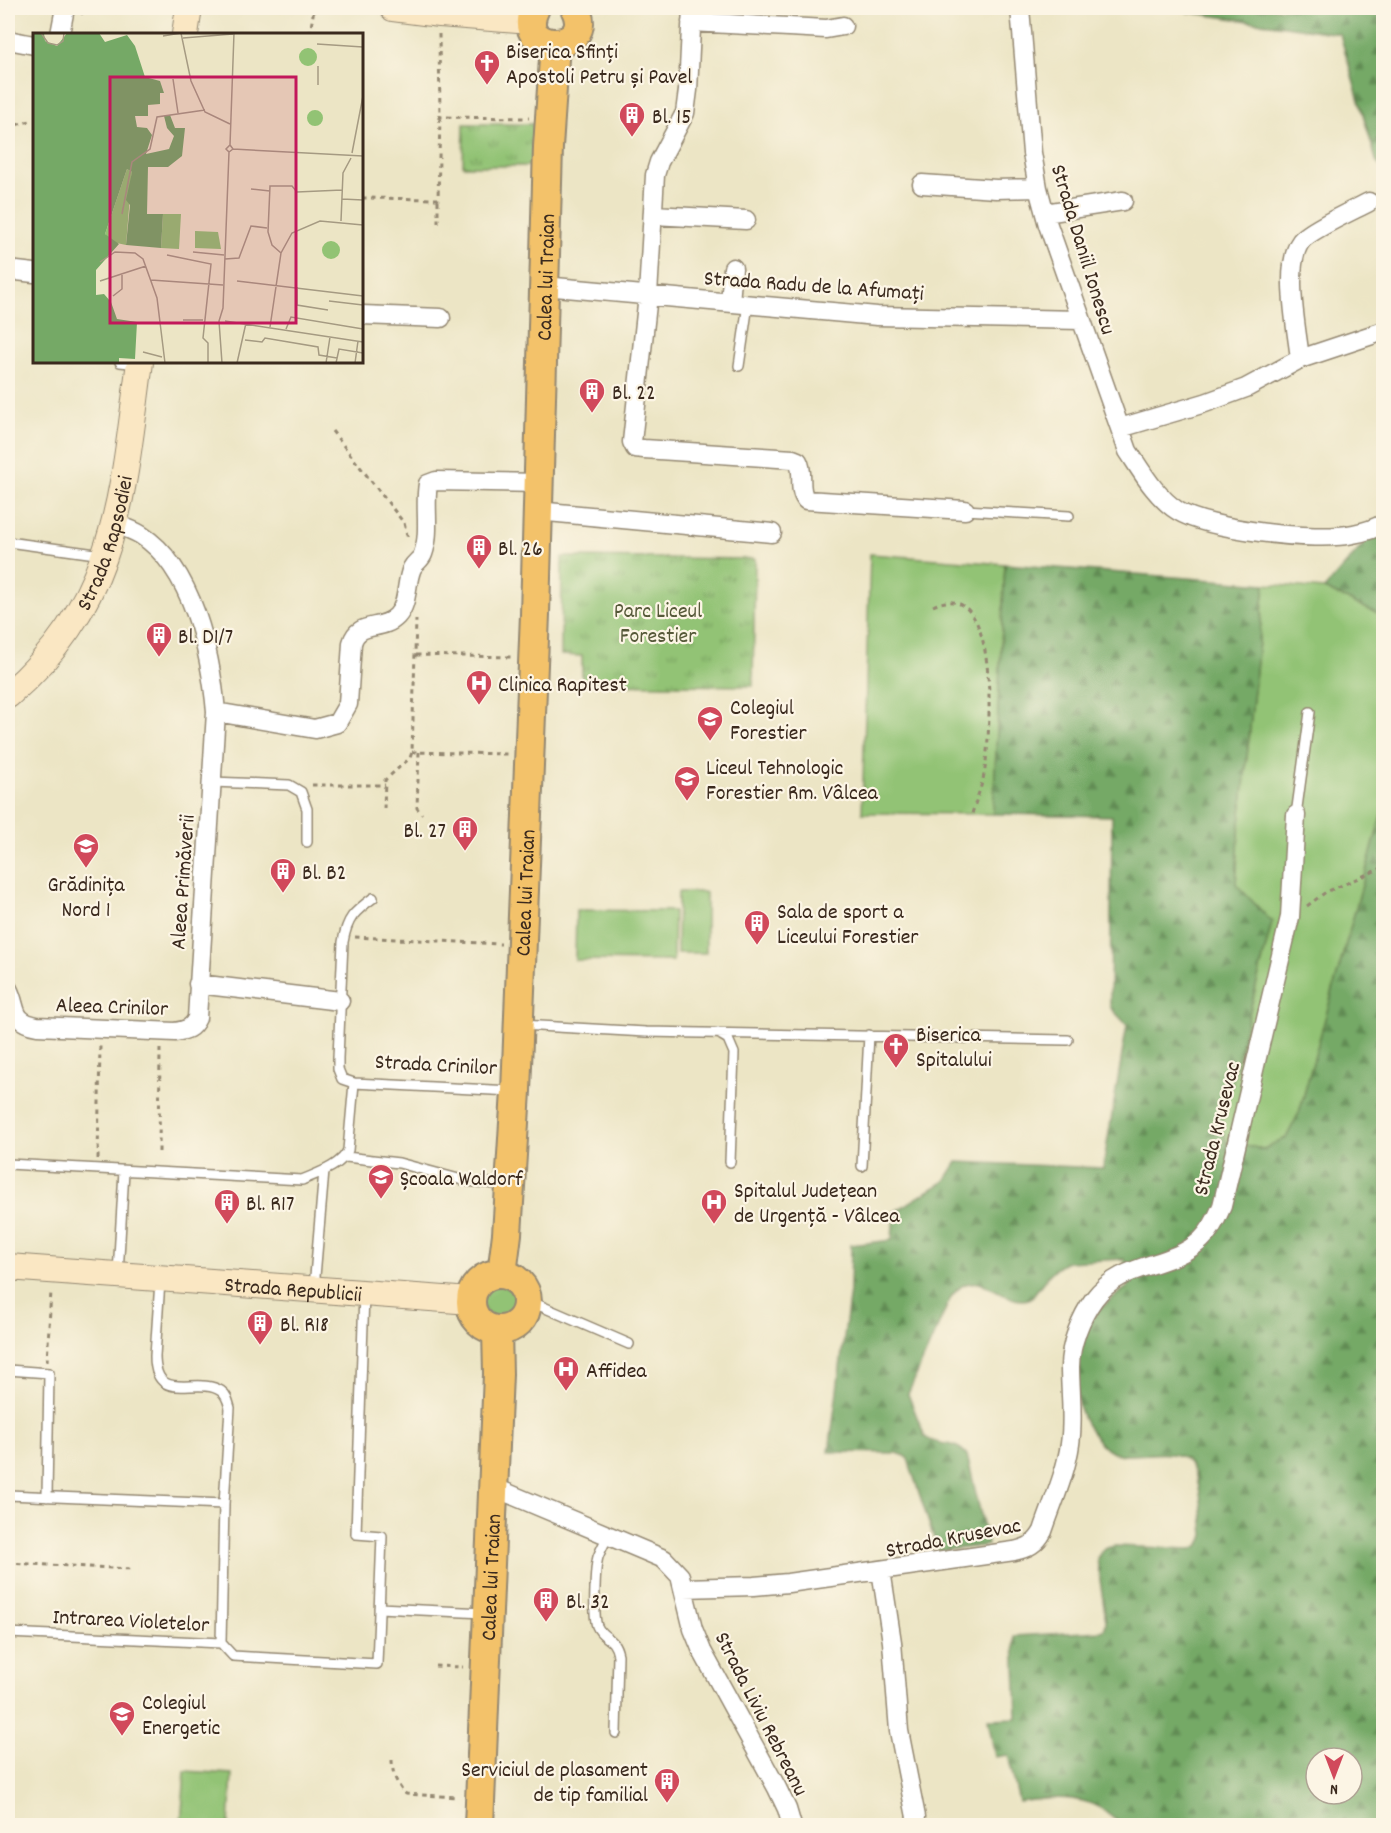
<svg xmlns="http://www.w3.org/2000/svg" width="1391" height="1833" viewBox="0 0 1391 1833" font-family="Dekko,sans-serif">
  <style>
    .grass { fill: #92c374; stroke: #667649; stroke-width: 1.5 }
    .forest { fill: url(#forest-firs); stroke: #586a42; stroke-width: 1.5; fill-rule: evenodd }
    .park { fill: url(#park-tufts); stroke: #667649; stroke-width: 1.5 }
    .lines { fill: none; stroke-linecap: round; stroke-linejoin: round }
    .lane-casing { stroke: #948872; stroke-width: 12 }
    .street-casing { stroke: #948872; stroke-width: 21 }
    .secondary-casing { stroke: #948872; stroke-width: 28 }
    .primary-casing { stroke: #948872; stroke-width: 32 }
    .path { stroke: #948872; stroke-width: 3; stroke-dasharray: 4.5 4.5; stroke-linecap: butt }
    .lane { stroke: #fff; stroke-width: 9 }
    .street { stroke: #fff; stroke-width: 18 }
    .secondary { stroke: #fae7c3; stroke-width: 26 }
    .primary { stroke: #f3c26a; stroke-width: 28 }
    .labels { text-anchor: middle; stroke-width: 4.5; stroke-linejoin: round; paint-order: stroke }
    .poi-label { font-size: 22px; fill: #3b2a1e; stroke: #fcf5e5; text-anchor: start }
    .street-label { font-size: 22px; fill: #3b2a1e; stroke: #fcf5e5 }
    .park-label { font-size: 22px; fill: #555838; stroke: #fcf5e5 }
    .inset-road { fill: none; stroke: #a59a82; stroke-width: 1.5 }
    .view { fill: #c2185b; fill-opacity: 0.15; stroke: #c2185b; stroke-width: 3 }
    .inset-edge { fill: none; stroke: #3b2a1e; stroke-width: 3 }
  </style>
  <defs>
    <pattern id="forest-firs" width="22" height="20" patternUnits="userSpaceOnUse" patternTransform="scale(1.5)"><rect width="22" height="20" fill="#75a966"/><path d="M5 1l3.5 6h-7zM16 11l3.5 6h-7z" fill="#618a53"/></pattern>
    <pattern id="park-tufts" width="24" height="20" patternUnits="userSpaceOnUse" patternTransform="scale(1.5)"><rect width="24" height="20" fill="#92c374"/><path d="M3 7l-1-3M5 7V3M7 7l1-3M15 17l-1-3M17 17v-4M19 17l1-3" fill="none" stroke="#789f5f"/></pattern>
  </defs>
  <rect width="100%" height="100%" fill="#fcf5e5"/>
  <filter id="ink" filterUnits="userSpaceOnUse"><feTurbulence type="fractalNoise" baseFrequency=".0167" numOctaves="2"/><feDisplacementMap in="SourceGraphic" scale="12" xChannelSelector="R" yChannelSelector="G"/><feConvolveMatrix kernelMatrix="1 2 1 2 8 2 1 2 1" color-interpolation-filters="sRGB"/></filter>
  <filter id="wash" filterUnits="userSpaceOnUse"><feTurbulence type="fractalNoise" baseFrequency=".008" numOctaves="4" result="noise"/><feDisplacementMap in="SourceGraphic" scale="24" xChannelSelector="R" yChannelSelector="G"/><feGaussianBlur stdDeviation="1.35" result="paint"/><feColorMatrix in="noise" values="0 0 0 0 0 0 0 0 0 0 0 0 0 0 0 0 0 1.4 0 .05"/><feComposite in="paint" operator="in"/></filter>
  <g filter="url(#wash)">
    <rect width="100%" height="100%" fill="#ece5c5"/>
    <!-- grass -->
    <path class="grass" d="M870,554L1005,564L993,814L862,813Z
      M1265,584L1324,589L1383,616V810L1299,1113L1286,1138L1264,1149L1227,1143L1221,1127L1272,922L1236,885L1239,833Z
      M678,892H706V953H677Z
      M576,910L674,911L673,961L575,960Z
      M482 1302a17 17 0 1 1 34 0a17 17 0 1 1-34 0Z
      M185,1771L232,1774L229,1825H181Z"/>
    <!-- forest -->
    <path class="forest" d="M1187,8H1383V169L1377,163L1340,34L1187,12Z
      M1383,522V616L1324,589Z
      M1005,564L1265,584L1239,833L1236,884L1272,922L1221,1126L1227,1143L1264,1149L1286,1138L1299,1113L1383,810V1825H1121C1093,1793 1057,1796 1019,1802L1008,1755L995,1757L988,1719L1017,1718L1014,1636L1102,1631L1105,1628L1106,1621L1097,1559C1101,1550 1105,1548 1115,1546L1191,1549C1199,1547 1202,1543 1204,1535C1202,1515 1202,1474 1187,1461C1171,1445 1132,1461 1111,1452C1098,1446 1081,1418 1078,1404C1076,1394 1077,1382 1077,1372C1077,1365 1075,1356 1077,1349C1086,1320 1103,1303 1128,1287L1124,1259L1067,1262C1050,1269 1042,1284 1031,1298C1005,1311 978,1258 951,1297L908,1394L925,1437C940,1448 954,1439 967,1455L988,1545L938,1551L908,1459L903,1455L896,1453L829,1452L850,1291L851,1245L892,1240L894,1212L945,1181L957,1162L1103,1168L1127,1025L1110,1007L1112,816L993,814ZM1316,1758H1352V1794H1316Z"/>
    <!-- park -->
    <path class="park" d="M464,124H533L532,166H463Z
      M562,557L755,559L753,686L582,684V656L561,655Z"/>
  </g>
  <g filter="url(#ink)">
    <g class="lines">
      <!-- lane casing -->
      <g class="lane-casing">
        <path id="lane" d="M120,362L139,364
          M739,366L748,304
          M965,510L1069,516
          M8,542L103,555
          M212,782L289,785L301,792L307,809V842
          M1296,815L1310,712
          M373,898C354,912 347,918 343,942L338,1058V1069L342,1079L354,1083L512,1091
          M521,1025L646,1032L1068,1040
          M718,1033L728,1039L734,1053L730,1162
          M346,1157L399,1163L466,1181L508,1185
          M8,1164L302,1180C316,1174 343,1165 348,1150L354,1083
          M862,1166L869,1035
          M118,1274L124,1171
          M160,1281L155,1356C155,1406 197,1375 221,1391C227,1395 228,1401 230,1408L224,1504L221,1643
          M314,1288L324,1171
          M527,1300L629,1344
          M8,1370L49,1373L47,1497
          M8,1495L224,1504
          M608,1536C605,1542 601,1549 598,1557C595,1568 593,1616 597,1626C603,1640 614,1635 618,1655L616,1733
          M379,1608L484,1613
          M8,1633L221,1643
          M221,1643L233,1656L377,1664L382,1536L356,1534L364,1294"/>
      </g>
      <!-- street casing -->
      <g class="street-casing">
        <path id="street" d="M692,8L688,90L685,113L659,162L655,175L648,295L632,442L635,448L644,449L793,459L798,461C805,473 797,489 806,500L965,510
          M1020,8L1032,153L1038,188L1048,225L1128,451C1142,472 1156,497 1178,511C1209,530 1317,542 1353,534C1364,532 1375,529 1384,523
          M691,22L826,29L843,26
          M60,34L65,8
          M8,40L34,45
          M922,184L996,189L1038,188
          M1045,213L1123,201
          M653,215L746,220
          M8,270L34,273
          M544,286L877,316L1081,320
          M730,302L733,268
          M362,315L441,318
          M1300,359C1297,330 1283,265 1301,241C1310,230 1354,210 1369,202
          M1120,428L1205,403L1246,388L1300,359L1384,331
          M537,511L772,533
          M216,712L315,729L337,723L348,704L352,643C358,620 382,632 397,616C409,603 405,584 412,568C415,562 421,560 423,554C431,532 424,506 428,484L436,481L538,483
          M198,984L340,1001
          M8,989C18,1008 10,1021 37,1026L175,1032C186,1030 192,1029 197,1018L216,712C211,655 193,568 141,535C133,530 124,527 115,524
          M493,1487L664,1559L680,1576L693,1629L702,1651L777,1788L787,1809L792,1826
          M881,1570L892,1642L899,1731L916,1817
          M684,1588L754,1586L788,1583L1014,1551C1028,1548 1036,1544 1043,1531C1052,1504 1066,1473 1070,1444C1074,1418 1070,1392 1070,1367C1070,1344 1081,1317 1094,1299C1122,1261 1170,1269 1201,1240C1211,1231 1217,1218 1222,1206L1290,917L1296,815"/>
      </g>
      <!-- secondary casing -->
      <g class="secondary-casing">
        <g id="secondary">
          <path d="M393,8L440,14L531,21"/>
          <path d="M185,34L189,8"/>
          <path id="s1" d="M8,695C118,601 122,495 140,362"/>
          <path id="s2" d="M8,1267L471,1301"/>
        </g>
      </g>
      <!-- primary casing -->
      <g class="primary-casing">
        <g id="primary">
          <path d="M535,8C512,55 598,54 575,8"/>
          <circle cx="499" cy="1302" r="28"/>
          <path id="s3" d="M502,1274L507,1234L516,1091L535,614L548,147L555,44"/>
          <path id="s4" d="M479,1826L498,1374L497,1330"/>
        </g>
      </g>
      <!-- path -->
      <path class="path" d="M81,14L88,8
        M310,34L314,8
        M439,34L440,117L529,118
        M8,127L34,120
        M362,198L438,199L440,117
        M438,223V199
        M332,431L404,523L408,539
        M933,606C1002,574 990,735 985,769C983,784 976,799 972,814
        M416,655L511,657
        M412,752L507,754
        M419,752L417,808L422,814
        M312,785H385
        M384,809L385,780L410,758L412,752L416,620
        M1307,906L1326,892L1384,867
        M355,937L501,944
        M159,1152L160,1049
        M98,1159L100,1045
        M47,1362L51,1291
        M8,1563L132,1569
        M435,1666L463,1667
        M392,1760C392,1773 397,1786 406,1794L458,1797"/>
      <!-- lane -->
      <use href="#lane" class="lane"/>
      <!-- street -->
      <use href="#street" class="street"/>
      <!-- secondary -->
      <use href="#secondary" class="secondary"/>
      <!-- primary -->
      <use href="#primary" class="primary"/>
    </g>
  </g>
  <!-- icons -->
  <defs>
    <g id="church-pin" transform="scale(1.35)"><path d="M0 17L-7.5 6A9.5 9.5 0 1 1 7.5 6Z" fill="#d1495b" stroke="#fcf5e5"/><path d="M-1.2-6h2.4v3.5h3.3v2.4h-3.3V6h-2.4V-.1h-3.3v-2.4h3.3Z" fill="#fff"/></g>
    <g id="building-pin" transform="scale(1.35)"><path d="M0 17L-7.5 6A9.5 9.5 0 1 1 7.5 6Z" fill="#d1495b" stroke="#fcf5e5"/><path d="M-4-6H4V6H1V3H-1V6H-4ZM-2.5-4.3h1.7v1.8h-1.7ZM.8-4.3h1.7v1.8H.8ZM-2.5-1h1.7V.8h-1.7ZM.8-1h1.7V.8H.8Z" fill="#fff"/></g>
    <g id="hospital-pin" transform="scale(1.35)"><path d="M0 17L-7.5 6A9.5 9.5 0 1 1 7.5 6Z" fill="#d1495b" stroke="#fcf5e5"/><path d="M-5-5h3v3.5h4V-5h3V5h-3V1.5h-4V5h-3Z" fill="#fff"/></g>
    <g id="school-pin" transform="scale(1.35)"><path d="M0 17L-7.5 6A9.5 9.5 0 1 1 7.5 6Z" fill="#d1495b" stroke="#fcf5e5"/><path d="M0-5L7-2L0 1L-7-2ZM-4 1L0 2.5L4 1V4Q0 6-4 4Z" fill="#fff"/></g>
  </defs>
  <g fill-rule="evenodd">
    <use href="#church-pin" x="487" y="63"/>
    <use href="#building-pin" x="632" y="115"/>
    <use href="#building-pin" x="592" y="391"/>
    <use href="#building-pin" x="479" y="547"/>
    <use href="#building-pin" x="159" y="635"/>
    <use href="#hospital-pin" x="479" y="683"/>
    <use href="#school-pin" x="710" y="719"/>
    <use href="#school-pin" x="687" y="779"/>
    <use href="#building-pin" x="465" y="829"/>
    <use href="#school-pin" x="86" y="846"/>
    <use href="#building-pin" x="283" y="871"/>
    <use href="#building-pin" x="757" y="923"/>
    <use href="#church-pin" x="896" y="1046"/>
    <use href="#school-pin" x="381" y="1177"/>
    <use href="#building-pin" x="227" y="1202"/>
    <use href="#hospital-pin" x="714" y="1202"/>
    <use href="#building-pin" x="260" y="1323"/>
    <use href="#hospital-pin" x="566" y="1369"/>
    <use href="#building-pin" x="546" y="1600"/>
    <use href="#school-pin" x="122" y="1714"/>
    <use href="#building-pin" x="667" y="1781"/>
  </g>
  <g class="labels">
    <!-- poi labels -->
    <g class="poi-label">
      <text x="506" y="58">Biserica Sfinți<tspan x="506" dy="25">Apostoli Petru și Pavel</tspan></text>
      <text x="652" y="123">Bl. 15</text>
      <text x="612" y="399">Bl. 22</text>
      <text x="498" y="555">Bl. 26</text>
      <text x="178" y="643">Bl. D1/7</text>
      <text x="498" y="691">Clinica Rapitest</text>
      <text x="730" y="714">Colegiul<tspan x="730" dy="25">Forestier</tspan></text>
      <text x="706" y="774">Liceul Tehnologic<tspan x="706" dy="25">Forestier Rm. Vâlcea</tspan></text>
      <text x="446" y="837" text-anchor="end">Bl. 27</text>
      <text x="302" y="879">Bl. B2</text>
      <text x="86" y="891" text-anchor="middle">Grădinița<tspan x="86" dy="25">Nord 1</tspan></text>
      <text x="777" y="918">Sala de sport a<tspan x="777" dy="25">Liceului Forestier</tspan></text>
      <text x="916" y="1041">Biserica<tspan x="916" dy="25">Spitalului</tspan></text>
      <text x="400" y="1185">Școala Waldorf</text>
      <text x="734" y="1197">Spitalul Județean<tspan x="734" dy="25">de Urgență - Vâlcea</tspan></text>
      <text x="246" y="1210">Bl. R17</text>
      <text x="280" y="1331">Bl. R18</text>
      <text x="586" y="1377">Affidea</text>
      <text x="566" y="1608">Bl. 32</text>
      <text x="142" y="1709">Colegiul<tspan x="142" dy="25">Energetic</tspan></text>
      <text x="648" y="1776" text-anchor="end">Serviciul de plasament<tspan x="648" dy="25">de tip familial</tspan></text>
    </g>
    <!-- street labels -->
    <g class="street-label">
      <text transform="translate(1085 249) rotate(73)" y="8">Strada Daniil Ionescu</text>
      <text dy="8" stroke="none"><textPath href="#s3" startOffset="998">Calea lui Traian</textPath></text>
      <text transform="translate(814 284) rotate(4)" y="8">Strada Radu de la Afumați</text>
      <text dy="8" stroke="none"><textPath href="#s1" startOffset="184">Strada Rapsodiei</textPath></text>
      <text transform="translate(181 882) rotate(-86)" y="8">Aleea Primăverii</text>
      <text dy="8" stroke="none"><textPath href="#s3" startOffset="382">Calea lui Traian</textPath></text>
      <text transform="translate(112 1005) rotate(2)" y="8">Aleea Crinilor</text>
      <text transform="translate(436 1063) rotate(3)" y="8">Strada Crinilor</text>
      <text transform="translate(1215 1128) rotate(-76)" y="8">Strada Krusevac</text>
      <text dy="8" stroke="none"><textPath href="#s2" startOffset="286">Strada Republicii</textPath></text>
      <text transform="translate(953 1536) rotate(-11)" y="8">Strada Krusevac</text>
      <text dy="8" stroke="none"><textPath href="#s4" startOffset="249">Calea lui Traian</textPath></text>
      <text transform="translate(131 1619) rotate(3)" y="8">Intrarea Violetelor</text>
      <text transform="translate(763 1713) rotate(63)" y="8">Strada Liviu Rebreanu</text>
    </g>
    <!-- park labels -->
    <g class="park-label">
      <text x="658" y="617">Parc Liceul<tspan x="658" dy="25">Forestier</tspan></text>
    </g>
  </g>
  <!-- overview -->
  <g transform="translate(33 33)">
    <rect width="330" height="330" fill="#ece5c5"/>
    <path d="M266 24a9 9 0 1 1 18 0a9 9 0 1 1-18 0ZM274 85a8 8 0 1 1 16 0a8 8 0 1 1-16 0ZM94,136L99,139L93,212L79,209L72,201ZM130,181H148L146,216L128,215ZM289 217a9 9 0 1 1 18 0a9 9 0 1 1-18 0Z" fill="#92c374"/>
    <path d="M0,0H11L12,8L24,13L34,0H66L72,9L94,2L102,13L112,44L127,48L131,60H127V71L115,72V83H102L104,94L114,95L119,102L113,121L136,116L141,103L134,95L131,83L137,82L142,95H152L149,123L135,134H115L114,181H130L128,215L93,212L97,172L93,167L99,139L94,136L72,201L86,211L63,237V262L71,261L78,269L84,286L104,289L102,326L86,325V330H0Z" fill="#75a966"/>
    <path d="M162,198L185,199L188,216L162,215Z" fill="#92c374"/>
    <path class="inset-road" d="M8,0L15,10L24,12L30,8L31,0M130,3L148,0L158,48L172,79L197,91M150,5L200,1M284,11L330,14M140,46L145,80M285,52V33M197,112L201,0M200,116L196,119L193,116L197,112L200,116L330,123M319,120L330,63M218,156L237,158M309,166L330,167M89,181L99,129L117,116L124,84L172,77M308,188L310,140L318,125M160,219L191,222M248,220L239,212L235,199L237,153H259L264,159L309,157M134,222L178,231L170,305L175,310V330M192,226L206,225L218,193L234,195M67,229L82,219L102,220L110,226L124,265L132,330M118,247L190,252M67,248L113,233M204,248L330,263M264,254V272L295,277M80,263L89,256V242M296,268L330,272M150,287H170M192,288L330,309M237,294L248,220L259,200L287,188L330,192M253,296L258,284L330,296M212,307L229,309L232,305L285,314L286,322L304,325M110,319L129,324M189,330L186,288L190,275L196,119M204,330L213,290M293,330L297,304M303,330L306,316L330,320M322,330L325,308"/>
    <path class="view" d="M77,44H263V290H77Z"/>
    <rect width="330" height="330" class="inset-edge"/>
  </g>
  <!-- margin -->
  <rect width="1391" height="1833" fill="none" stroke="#fcf5e5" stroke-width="30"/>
  <!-- north arrow -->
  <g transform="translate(1334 1776) rotate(180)"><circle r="28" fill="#fcf5e5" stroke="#afa495" stroke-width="1.5"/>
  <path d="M0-4.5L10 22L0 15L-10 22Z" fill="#d1495b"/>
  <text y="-9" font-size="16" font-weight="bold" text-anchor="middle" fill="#3b2a1e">N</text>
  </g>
</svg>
